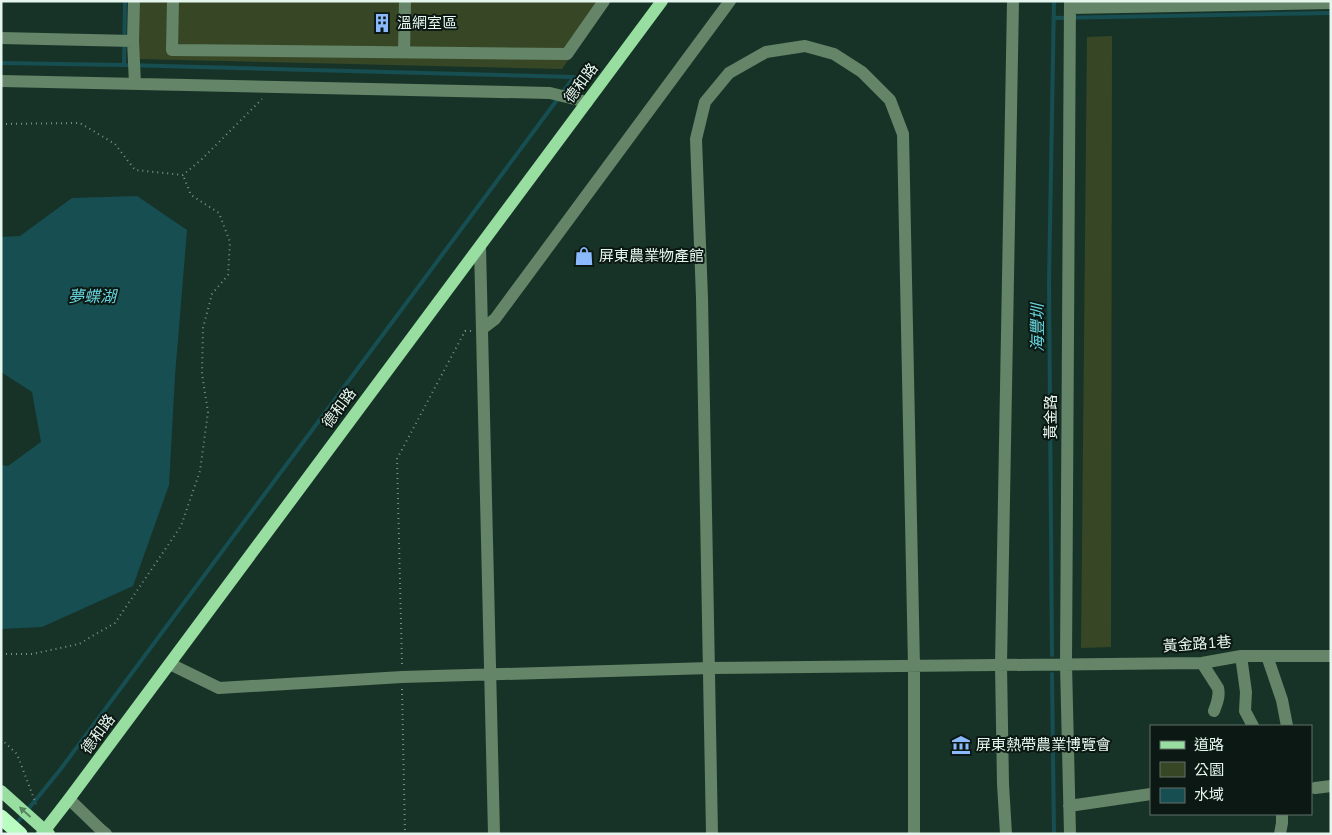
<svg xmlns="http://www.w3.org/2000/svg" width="1332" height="835" viewBox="0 0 1332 835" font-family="Mulish,'Noto Sans TC',sans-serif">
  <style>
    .green { fill: #374725 }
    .water { fill: #164e52 }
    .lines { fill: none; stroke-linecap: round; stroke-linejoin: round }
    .stream { stroke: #164e52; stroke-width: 4 }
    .path { stroke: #7a9087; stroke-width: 2; stroke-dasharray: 1 4; stroke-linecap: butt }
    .minor { stroke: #648567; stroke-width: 12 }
    .major { stroke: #97dea0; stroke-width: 12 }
    .highway { stroke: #bafdc1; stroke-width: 15 }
    .oneway { fill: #588561 }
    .labels { text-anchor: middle; stroke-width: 4; stroke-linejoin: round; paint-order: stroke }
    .poi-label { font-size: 15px; fill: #e5f6ee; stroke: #0c1813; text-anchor: start }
    .street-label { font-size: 15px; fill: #e5f6ee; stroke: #0c1813 }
    .water-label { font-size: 16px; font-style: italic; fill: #67d5de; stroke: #0c1813 }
  </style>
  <rect width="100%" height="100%" fill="#173328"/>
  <!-- green -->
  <path class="green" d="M139,1H610L562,69L138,59Z
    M1112,36L1111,647L1081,648L1087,37Z"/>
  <!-- water -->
  <path class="water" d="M137,196L187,230L175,376L169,485L133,586L42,627L1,629V465L8,466L41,442L32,392L1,372V237L20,236L72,198Z"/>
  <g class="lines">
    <!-- stream -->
    <path class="stream" d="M1054,18L1331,13
      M1,63L124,65L574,77
      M124,65L125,1
      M1052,655L1049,282L1054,1
      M1052,674L1054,834
      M16,824L60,770L574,77"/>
    <!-- path -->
    <path class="path" d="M1,124L80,123L115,144L135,170L183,175L202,159L262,99
      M1,654H32L79,644L115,623L181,526L200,471L208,412L202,374L203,328L212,294L228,275L230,242L219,213L191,195L183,175
      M402,664L397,459L465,331H471
      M402,689L405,834
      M1,739L17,754L36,804"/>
    <!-- minor -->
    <path class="minor" d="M134,1L133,41L135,84
      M173,1L172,50L567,54L604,1
      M1070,8L1331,3
      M1,38L133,41
      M404,52L405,1
      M1,81L550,93L587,102
      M480,247L494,834
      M482,329L495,319L730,1
      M1241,656L1246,692L1245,711L1253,726
      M1267,656L1282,700L1287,726
      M1202,663L1218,688C1220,696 1217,703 1214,711
      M170,664L219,688L402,677L710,668L1202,663L1241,656H1331
      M1315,788L1331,786
      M69,799L99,828L106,834
      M1069,806L1151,794
      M712,834L702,298L696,139L705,102L729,73L766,52L805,46L834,54L862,72L890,100L903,134L914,666V834
      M1006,834L1003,784L1001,665L1013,1
      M1070,834L1066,664L1070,1
      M1280,834L1282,823V814"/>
    <!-- major -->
    <path class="major" d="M1,791L49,834
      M42,834L69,799L662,1"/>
    <!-- highway -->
    <path class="highway" d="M1,817L20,834"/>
  </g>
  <!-- one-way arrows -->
  <defs><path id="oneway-solid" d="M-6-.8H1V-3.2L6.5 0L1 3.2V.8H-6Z" transform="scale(1.25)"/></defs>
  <use class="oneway" href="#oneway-solid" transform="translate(25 812) rotate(-138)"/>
  <!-- icons -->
  <defs>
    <g id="building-bare" transform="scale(1.5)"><path d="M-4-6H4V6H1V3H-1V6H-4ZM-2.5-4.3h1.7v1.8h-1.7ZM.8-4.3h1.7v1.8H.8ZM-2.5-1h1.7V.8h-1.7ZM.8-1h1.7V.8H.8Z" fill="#8abafc" stroke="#0c1813" stroke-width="2.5" paint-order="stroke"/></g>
    <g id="shop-bare" transform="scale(1.5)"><path d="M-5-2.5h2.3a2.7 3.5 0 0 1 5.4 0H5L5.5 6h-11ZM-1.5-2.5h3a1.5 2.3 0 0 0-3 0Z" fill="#8abafc" stroke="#0c1813" stroke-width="2.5" paint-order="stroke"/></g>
    <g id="museum-bare" transform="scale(1.5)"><path d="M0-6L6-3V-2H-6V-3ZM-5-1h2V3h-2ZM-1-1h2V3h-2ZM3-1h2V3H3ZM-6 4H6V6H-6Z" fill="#8abafc" stroke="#0c1813" stroke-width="2.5" paint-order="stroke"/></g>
  </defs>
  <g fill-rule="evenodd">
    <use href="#building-bare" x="382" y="23"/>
    <use href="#shop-bare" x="584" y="256"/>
    <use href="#museum-bare" x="961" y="745"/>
  </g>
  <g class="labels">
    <!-- poi labels -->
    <g class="poi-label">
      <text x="397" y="28">溫網室區</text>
      <text x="599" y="261">屏東農業物產館</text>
      <text x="976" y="750">屏東熱帶農業博覽會</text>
    </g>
    <!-- street labels -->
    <g class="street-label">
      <text transform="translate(581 83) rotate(-53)" y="5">德和路</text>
      <text transform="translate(339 408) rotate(-53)" y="5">德和路</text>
      <text transform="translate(1051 417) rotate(-90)" y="5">黃金路</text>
      <text transform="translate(1197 644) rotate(-4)" y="5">黃金路1巷</text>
      <text transform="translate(98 734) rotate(-53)" y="5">德和路</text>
    </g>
    <!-- water labels -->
    <g class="water-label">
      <text x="92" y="302">夢蝶湖</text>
      <text transform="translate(1037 328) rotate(-90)" y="6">海豐圳</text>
    </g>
  </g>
  <!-- border -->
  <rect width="1332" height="835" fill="none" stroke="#e5f6ee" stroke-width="5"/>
  <!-- legend -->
  <rect x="1150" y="725" width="162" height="90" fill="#0c1813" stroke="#63716b"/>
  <rect x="1160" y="741" width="25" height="8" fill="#97dea0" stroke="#63716b"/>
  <text x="1194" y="750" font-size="15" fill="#e5f6ee">道路</text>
  <rect x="1160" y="762" width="25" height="15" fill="#374725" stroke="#63716b"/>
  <text x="1194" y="775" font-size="15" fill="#e5f6ee">公園</text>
  <rect x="1160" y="788" width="25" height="15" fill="#164e52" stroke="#63716b"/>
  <text x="1194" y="800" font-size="15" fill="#e5f6ee">水域</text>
</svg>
